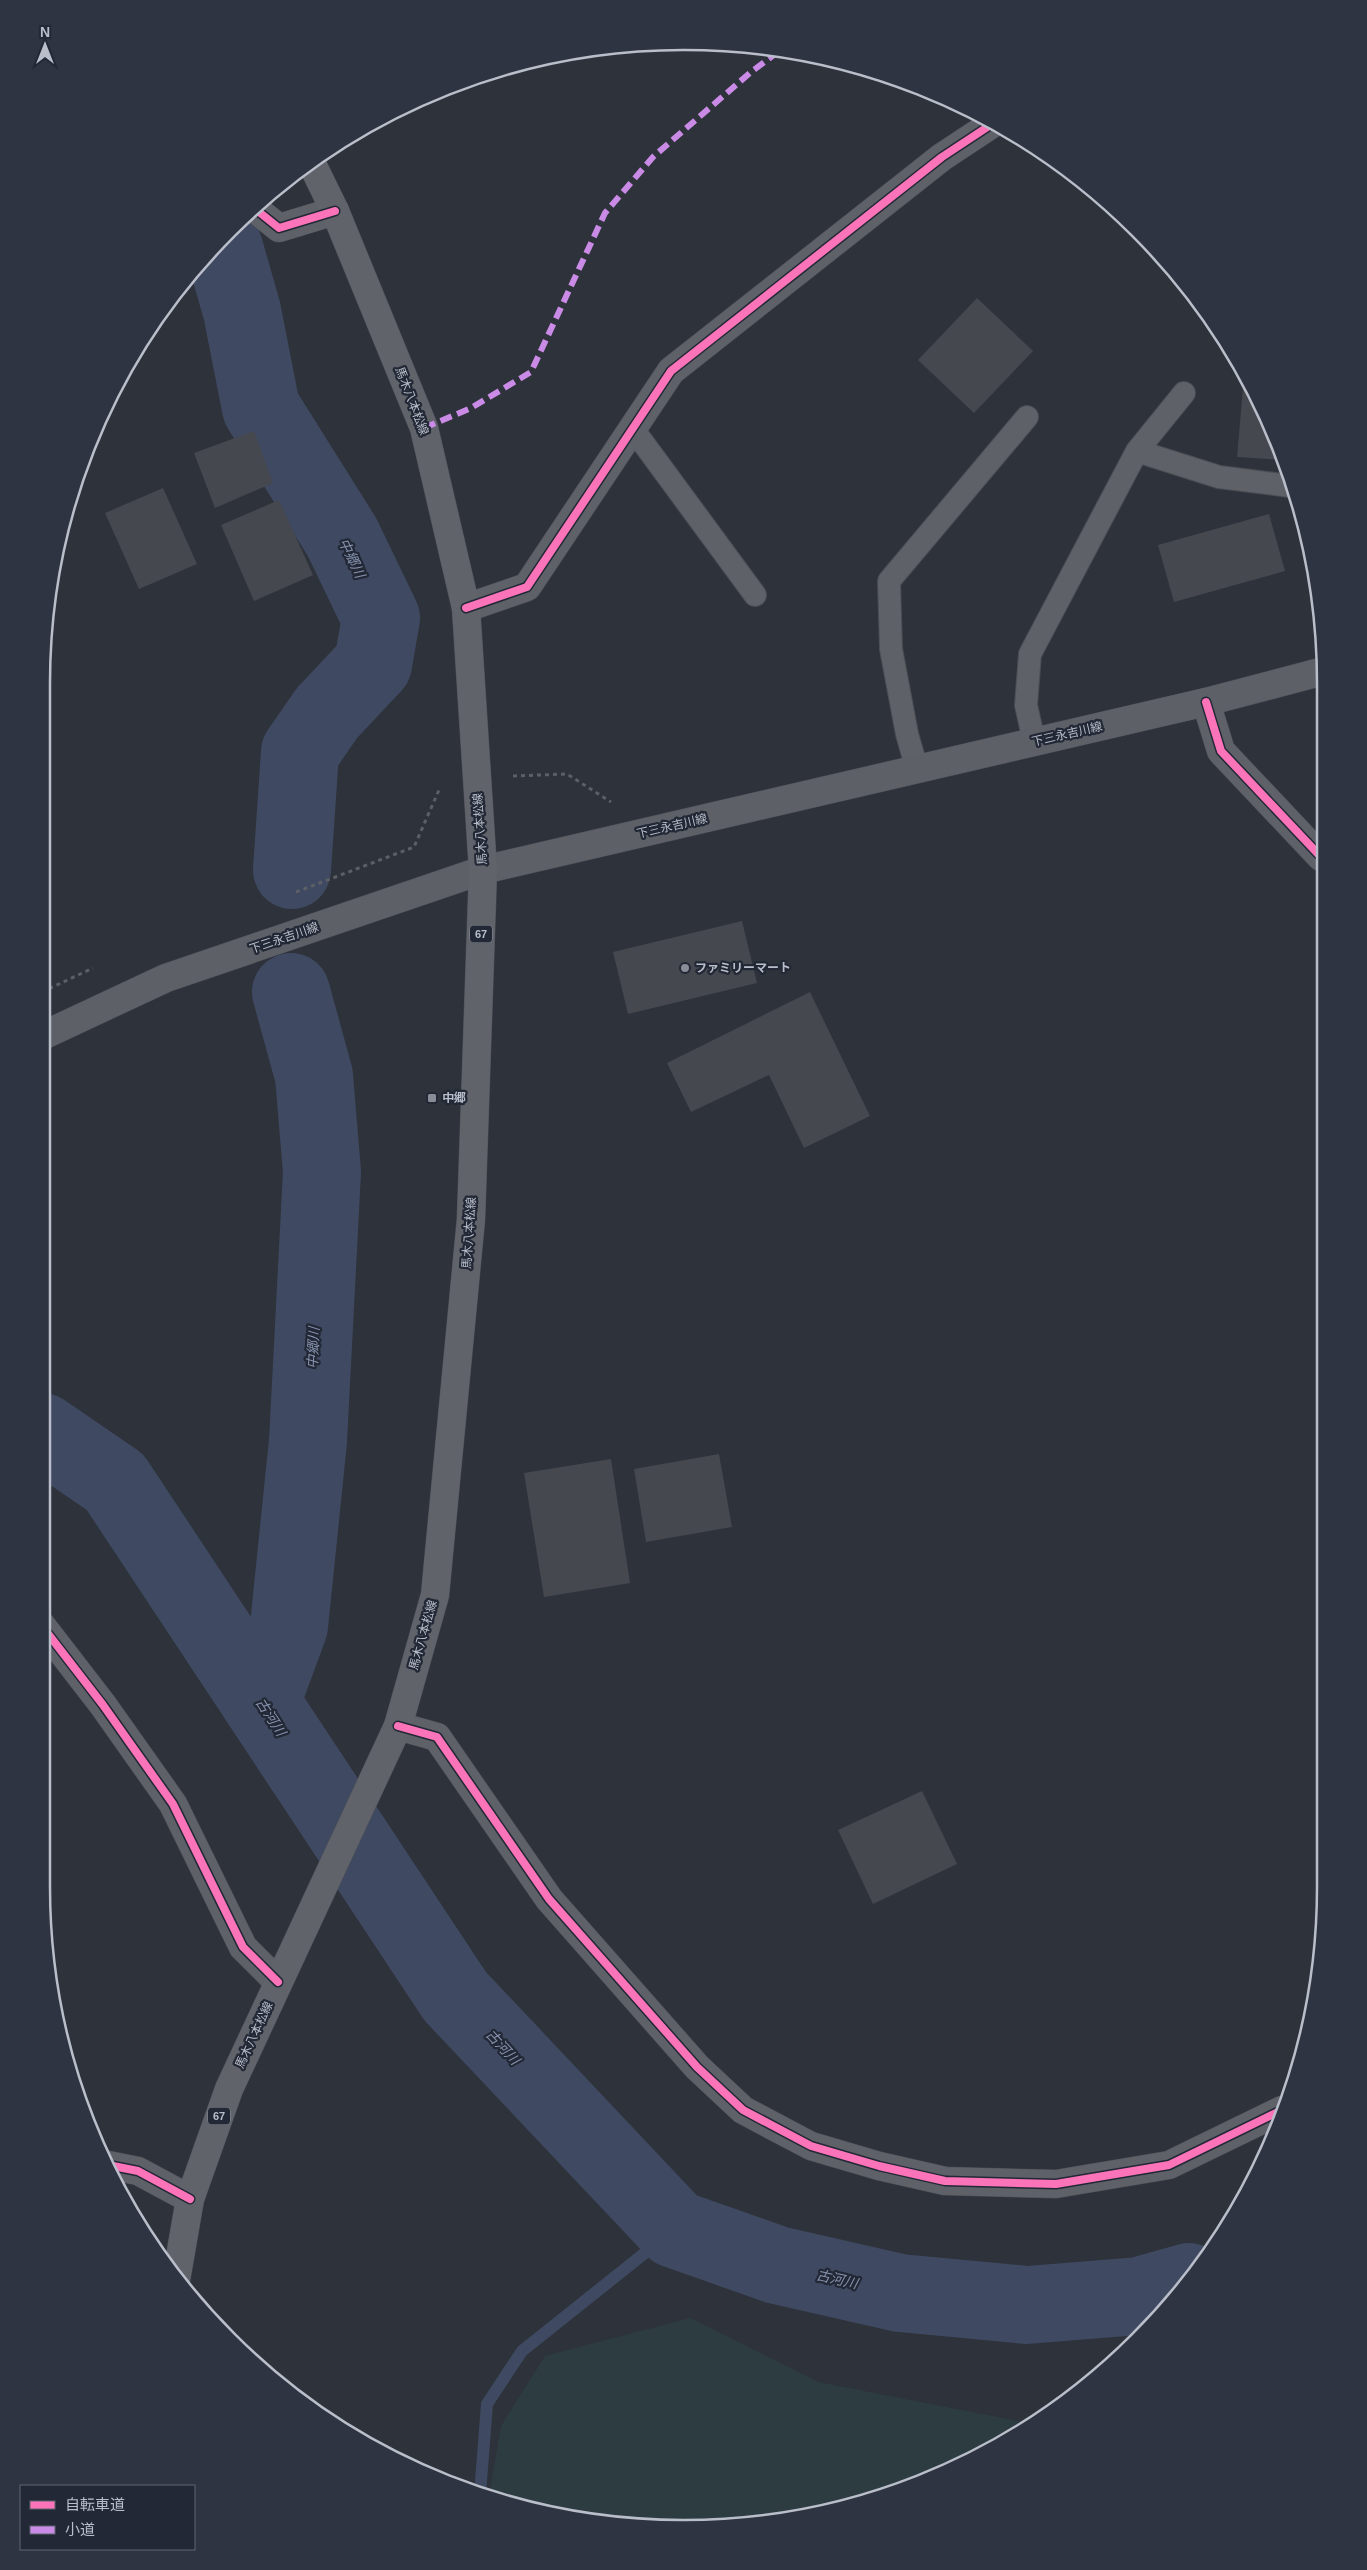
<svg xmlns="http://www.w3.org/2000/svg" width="1367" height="2570" viewBox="0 0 1367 2570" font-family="Helvetica,'Noto Sans JP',sans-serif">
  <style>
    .green { fill: #2c3c40 }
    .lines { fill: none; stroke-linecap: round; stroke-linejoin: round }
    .stream { stroke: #3f4a62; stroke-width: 12 }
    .river { stroke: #3f4a62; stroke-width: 78 }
    .building { fill: #45484f }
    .lane-casing { stroke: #4a4d53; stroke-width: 24 }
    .street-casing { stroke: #4a4d53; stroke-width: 29 }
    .secondary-casing { stroke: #4c4f57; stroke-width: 29 }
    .primary-casing { stroke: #4c4f57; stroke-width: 29 }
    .path { stroke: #5c6066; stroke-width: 3; stroke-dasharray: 4 4; stroke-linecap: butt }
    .lane { stroke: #5e6168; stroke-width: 22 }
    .street { stroke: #5e6168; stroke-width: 28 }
    .secondary { stroke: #5d6067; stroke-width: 28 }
    .primary { stroke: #60636a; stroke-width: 28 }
    .quiet { stroke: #ca8be6; stroke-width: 6; stroke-dasharray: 12 6; stroke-linecap: butt }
    .cycleway-casing { stroke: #222835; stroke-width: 11 }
    .cycleway { stroke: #fb73b8; stroke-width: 8 }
    .poi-dot { fill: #898d98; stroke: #222835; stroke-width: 2 }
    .labels { text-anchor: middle; stroke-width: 4.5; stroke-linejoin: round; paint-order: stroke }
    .shield { fill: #222835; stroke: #8c919d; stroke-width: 1 }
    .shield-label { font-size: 11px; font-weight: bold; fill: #babeca }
    .street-label { font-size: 12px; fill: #babeca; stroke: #222835 }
    .poi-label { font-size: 12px; font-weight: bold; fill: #babeca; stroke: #222835; text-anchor: start }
    .water-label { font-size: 14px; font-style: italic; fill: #8591ad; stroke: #222835 }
    .rim { fill: none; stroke: #babeca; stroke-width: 2.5 }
  </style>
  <rect width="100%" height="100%" fill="#2e323a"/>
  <!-- green -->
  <path class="green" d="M690,2318L818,2382L1034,2424L930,2480L849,2507L726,2527H641L518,2507L489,2497L501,2426L545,2356Z"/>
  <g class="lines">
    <!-- stream -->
    <path class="stream" d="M480,2494L487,2404L522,2351L675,2229"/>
    <!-- river -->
    <path class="river" d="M219,245L224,248L242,311L261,408L342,537L381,618L373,664L327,713L300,752L292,870
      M42,1432L115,1482L455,1996L675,2229L777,2265L900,2293L1027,2305L1139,2296L1189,2282
      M261,1702L289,1626L308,1441L322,1172L314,1076L291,992"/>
  </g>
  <!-- building -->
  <path class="building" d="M977,298L1033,351L974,413L918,360Z
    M1243,388L1249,389L1277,438L1283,460L1237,457Z
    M254,431L273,483L215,508L194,453Z
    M163,488L197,564L139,589L105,513Z
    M279,500L313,575L254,601L221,525Z
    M1269,514L1285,571L1174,602L1158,545Z
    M742,921L757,983L628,1014L613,952Z
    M810,992L870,1116L804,1148L769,1075L691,1112L667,1063Z
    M719,1454L732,1527L646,1542L634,1469Z
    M611,1459L630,1583L544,1597L524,1473Z
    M922,1791L957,1864L873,1904L838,1830Z"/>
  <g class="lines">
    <!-- lane casing -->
    <g class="lane-casing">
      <path id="lane" d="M633,429L755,595
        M1137,451L1219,477L1290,486
        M1034,741L1026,705L1030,654L1137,451L1184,393
        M917,769L907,734L891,649L889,581L1027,417"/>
    </g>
    <!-- street casing -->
    <g class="street-casing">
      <path id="street" d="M254,208L279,228L335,211
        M466,608L527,587L671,371L942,157L992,124
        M1206,702L1221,751L1321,857
        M42,1626L103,1705L173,1804L243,1947L278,1982
        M398,1726L437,1737L549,1899L697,2067L743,2110L811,2146L879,2166L945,2181L1056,2184L1169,2165L1282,2110
        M108,2165L138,2171L190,2199"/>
    </g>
    <!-- secondary casing -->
    <g class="secondary-casing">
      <path id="secondary" d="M42,1036L166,978L483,870L1206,702L1320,672"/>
    </g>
    <!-- primary casing -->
    <g class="primary-casing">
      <path id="primary" d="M176,2280L190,2199L229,2089L398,1726L435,1595L471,1219L483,870L466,608L424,428L335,211L312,164"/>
    </g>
    <!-- path -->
    <path class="path" d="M513,776L567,774L611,802
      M296,892L414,847L439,790
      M42,992L93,968"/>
    <!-- lane -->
    <use href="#lane" class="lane"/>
    <!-- street -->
    <use href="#street" class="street"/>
    <!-- secondary -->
    <use href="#secondary" class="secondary"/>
    <!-- primary -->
    <use href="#primary" class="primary"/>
    <!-- quiet -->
    <path class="quiet" d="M424,428L471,408L531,372L605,213L653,157L751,72L779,51"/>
    <!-- cycleway casing -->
    <g class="cycleway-casing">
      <path id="cycleway" d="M254,208L279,228L335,211
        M466,608L527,587L671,371L942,157L992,124
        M1206,702L1221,751L1321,857
        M42,1626L103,1705L173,1804L243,1947L278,1982
        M398,1726L437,1737L549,1899L697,2067L743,2110L811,2146L879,2166L945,2181L1056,2184L1169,2165L1282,2110
        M108,2165L138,2171L190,2199"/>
    </g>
    <!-- cycleway -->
    <use href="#cycleway" class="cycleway"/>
  </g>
  <!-- markers -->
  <g class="poi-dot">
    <circle cx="685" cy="968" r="5"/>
    <rect x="427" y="1093" width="10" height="10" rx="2.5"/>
  </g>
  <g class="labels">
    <!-- shield labels -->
    <g class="shield">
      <rect x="470" y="925.5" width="22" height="17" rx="4"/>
      <rect x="208" y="2107.5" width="22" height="17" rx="4"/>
    </g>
    <g class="shield-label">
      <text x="481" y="938">67</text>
      <text x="219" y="2120">67</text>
    </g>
    <!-- street labels -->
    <g class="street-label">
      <text transform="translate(412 401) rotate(69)" y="4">馬木八本松線</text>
      <text transform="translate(1067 734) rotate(-13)" y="4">下三永吉川線</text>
      <text transform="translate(672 826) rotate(-13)" y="4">下三永吉川線</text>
      <text transform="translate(480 829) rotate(-94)" y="4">馬木八本松線</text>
      <text transform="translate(284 938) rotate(-19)" y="4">下三永吉川線</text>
      <text transform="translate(469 1233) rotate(-86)" y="4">馬木八本松線</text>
      <text transform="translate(423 1635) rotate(-74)" y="4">馬木八本松線</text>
      <text transform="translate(254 2035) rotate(-65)" y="4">馬木八本松線</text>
    </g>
    <!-- poi labels -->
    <g class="poi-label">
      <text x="695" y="972">ファミリーマート</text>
      <text x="442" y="1102">中郷</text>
    </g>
    <!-- water labels -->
    <g class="water-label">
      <text transform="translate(352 558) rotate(64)" y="5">中郷川</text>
      <text transform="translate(313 1348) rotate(-87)" y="5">中郷川</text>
      <text transform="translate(271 1717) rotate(57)" y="5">古河川</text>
      <text transform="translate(503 2047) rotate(47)" y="5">古河川</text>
      <text transform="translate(837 2279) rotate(13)" y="5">古河川</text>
    </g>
  </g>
  <!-- crop -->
  <path d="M0 0H1367V2570H0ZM683 50H684A633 633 0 0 1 1317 683V1887A633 633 0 0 1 684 2520H683A633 633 0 0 1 50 1887V683A633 633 0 0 1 683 50Z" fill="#2e3441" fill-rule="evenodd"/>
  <path class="rim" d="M683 50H684A633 633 0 0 1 1317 683V1887A633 633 0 0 1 684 2520H683A633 633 0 0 1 50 1887V683A633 633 0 0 1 683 50Z"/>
  <!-- legend -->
  <rect x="20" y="2485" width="175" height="65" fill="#222835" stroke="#5f6471"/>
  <rect x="30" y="2501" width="25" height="8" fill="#fb73b8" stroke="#5f6471"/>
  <text x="65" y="2510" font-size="15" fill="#babeca">自転車道</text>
  <rect x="30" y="2526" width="25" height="8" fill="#ca8be6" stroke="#5f6471"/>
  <text x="65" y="2535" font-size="15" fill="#babeca">小道</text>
  <!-- north arrow -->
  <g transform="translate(45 45)" stroke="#222835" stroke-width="4" paint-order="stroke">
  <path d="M0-4L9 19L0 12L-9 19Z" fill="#babeca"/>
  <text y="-8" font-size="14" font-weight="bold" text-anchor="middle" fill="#babeca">N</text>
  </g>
</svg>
